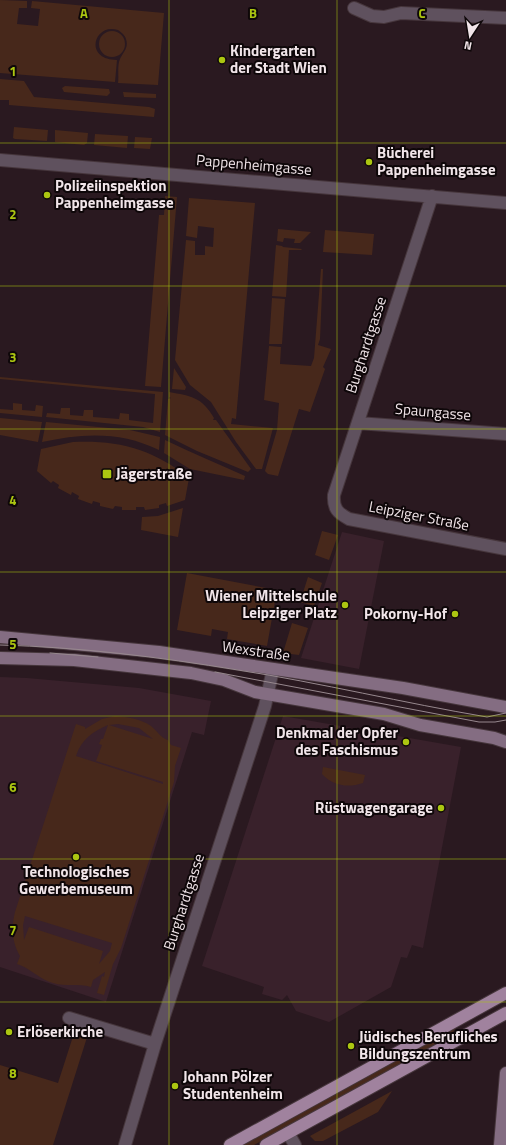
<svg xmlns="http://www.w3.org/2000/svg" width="506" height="1145" viewBox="0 0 506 1145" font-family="'Titillium Web',sans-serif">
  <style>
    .built { fill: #39212b }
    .green { fill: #47281b; fill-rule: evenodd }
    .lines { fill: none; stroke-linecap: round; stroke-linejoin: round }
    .street-casing { stroke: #46363c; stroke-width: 14 }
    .secondary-casing { stroke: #46363c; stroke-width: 14 }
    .primary-casing { stroke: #46363c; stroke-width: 14 }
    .street { stroke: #5f515e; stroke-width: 12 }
    .secondary { stroke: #846d82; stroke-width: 12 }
    .primary { stroke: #a0829e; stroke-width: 12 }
    .tram { stroke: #97888e; stroke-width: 1 }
    .grid { fill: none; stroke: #acc611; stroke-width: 1; stroke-opacity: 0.55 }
    .poi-dot { fill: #acc611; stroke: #0e0709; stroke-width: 1.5 }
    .labels { text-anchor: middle; stroke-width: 4; stroke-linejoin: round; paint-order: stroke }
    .poi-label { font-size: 15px; font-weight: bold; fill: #f1e5e9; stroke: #0e0709; text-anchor: start }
    .street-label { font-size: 15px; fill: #f1e5e9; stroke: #0e0709 }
    .grid-label { font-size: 13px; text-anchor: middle; font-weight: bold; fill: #acc611; stroke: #0e0709; stroke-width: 4; stroke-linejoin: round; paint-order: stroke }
  </style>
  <rect width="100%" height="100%" fill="#2a1920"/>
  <!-- built -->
  <path class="built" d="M342,532L384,541L359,669L301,658Z
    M0,677L27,678L139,688L211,701L204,735L192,732L106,1002L0,967Z
    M283,716L461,747L423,948L412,945L407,958L401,957L391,987L329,1022L296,1011L287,995L282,1000L262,994L264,987L202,966Z"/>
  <!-- green -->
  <path class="green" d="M0,0L27,1V8H19L17,24L38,26L40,9L31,8L32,1L164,13L158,85L118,83C119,76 117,65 120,59C123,52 129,48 126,39C125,35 121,32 118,30C94,22 83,60 117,60L115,82L0,73Z
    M99 44a13 13 0 1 1 26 0a13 13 0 1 1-26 0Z
    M0,79L24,81L34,97L149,107L155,109L154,117L9,105V100H0Z
    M65,86L109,89L110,93L107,96L64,92L62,88Z
    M123,92L156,94V98L124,97Z
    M14,127L48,130L47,141L15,139L13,138Z
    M55,130L88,133L87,143L84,145L55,142Z
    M95,134L128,136L127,148L94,145Z
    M135,137L152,138L150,149L134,148Z
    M165,196L177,197L161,387L145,386L159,215H164Z
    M189,198L255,203L236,419L232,418L231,424L273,428L262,469H256L236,442L211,402L190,385L175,360L186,240L195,241V255H205V246L213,247L214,228L198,226L197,238L186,236Z
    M278,229L311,232L300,243H294L295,239L284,238L283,242L277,241Z
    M325,230L374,234L372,255L323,252Z
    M276,245L282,246L283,247L302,249L301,250H289L286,297L272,296Z
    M321,269H323L320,339L318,345L331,349L323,367L325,369L310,412L299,409L278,476L268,474L265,471L277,430L279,403L264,400L269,346L281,347L280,364L311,366L314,358Z
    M272,298L285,299L282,344H269Z
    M174,368L186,387L185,390L172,389Z
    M0,377L163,392L160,432L143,427L46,417L47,413L60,414L61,408H70V415L83,416L84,410H93V417L119,419L120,413L129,414V420L153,423L155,394L0,379Z
    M169,392C191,396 202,397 214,418L213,420H216L251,469L248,472L197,451L165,435L168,399L171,398L169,397Z
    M13,403L22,404V410L35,411L36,405L43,406L42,417L0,413V409L13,410Z
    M0,418L42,422L38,442L0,435Z
    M46,422L130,430L160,437L159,450C121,431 82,433 42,442Z
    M165,440C192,453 219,464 245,476L244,480L190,469L164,453Z
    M73,442C119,440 153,449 189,478L185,500L167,506L166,503L159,505V508L145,510L144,507H136V510H122V507L115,506L113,509L100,506V503L93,501L92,504L78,499L79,496L72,492L71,495L58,488L59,485L53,481L51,483L37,471L41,449Z
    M183,508L178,537L141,530L142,517L158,516Z
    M322,531L338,535L329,560L315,555Z
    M187,573L277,590L267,646L227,639L228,632L212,629L211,636L177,630Z
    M308,577L322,583L314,606L300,602Z
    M292,623L308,628L299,655L283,653Z
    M115,716C128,717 141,719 151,726C157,731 161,738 168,740L171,745L181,748L175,766L174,782L121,948L113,964L104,995L97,993L102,976L104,977L105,972L93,980L91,987C78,983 66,987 53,983C39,979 30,968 17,964L20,956C12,942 11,928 15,912L76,724L85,727V729L102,719ZM118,724L139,728L153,739L109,725ZM108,725L103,739H101L99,744L102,745L96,761L163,782V784L76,756C81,740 93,731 108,725ZM25,916L112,943L110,951L99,964L103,951L29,927L24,940L23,925Z
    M323,767L365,775L363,783C348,788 333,786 322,774Z
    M458,1025L449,1037L254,1145H243Z
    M76,1027L89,1031L53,1145H0V1065L58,1083Z
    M392,1091L378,1112L323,1141H315L310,1136Z"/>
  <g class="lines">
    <!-- street casing -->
    <g class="street-casing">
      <path id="street" d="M354,8L372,16L384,17L401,13L506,18
        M0,160L506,203
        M432,196L334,495C333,509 338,513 349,519L506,549
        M358,423L506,434
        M69,1018L155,1044
        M288,1133L295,1145
        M125,1145L155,1044L265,706L273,669"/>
    </g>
    <!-- secondary casing -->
    <g class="secondary-casing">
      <path id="secondary" d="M0,637L159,652L403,688L506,707
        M0,658L74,660L191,673L224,680L255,692L384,714L420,725L494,738L506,742
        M500,1145L506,1073"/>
    </g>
    <!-- primary casing -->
    <g class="primary-casing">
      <path id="primary" d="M230,1145L506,993
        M266,1145L506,1013"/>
    </g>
    <!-- street -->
    <use href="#street" class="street"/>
    <!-- secondary -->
    <use href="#secondary" class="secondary"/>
    <!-- primary -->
    <use href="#primary" class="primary"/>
    <!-- tram -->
    <path class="tram" d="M0,645C79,647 159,657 238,670C321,683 404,703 487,717L506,713
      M50,653L98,657
      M215,672L479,722H495L506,720"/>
  </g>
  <!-- grid -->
  <path class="grid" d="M169,0V1145M337,0V1145M0,143H506M0,286H506M0,429H506M0,572H506M0,716H506M0,859H506M0,1002H506"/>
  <!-- markers -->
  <g class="poi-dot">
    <circle cx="222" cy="60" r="4"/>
    <circle cx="369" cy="162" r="4"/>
    <circle cx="47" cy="195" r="4"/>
    <rect x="102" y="469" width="10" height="10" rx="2"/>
    <circle cx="345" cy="605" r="4"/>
    <circle cx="455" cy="614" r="4"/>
    <circle cx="406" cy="742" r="4"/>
    <circle cx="441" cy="808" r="4"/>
    <circle cx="76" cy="857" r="4"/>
    <circle cx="9" cy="1032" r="4"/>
    <circle cx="351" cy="1046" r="4"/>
    <circle cx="175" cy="1086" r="4"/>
  </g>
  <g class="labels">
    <!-- poi labels -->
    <g class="poi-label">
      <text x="230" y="56">Kindergarten<tspan x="230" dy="17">der Stadt Wien</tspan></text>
      <text x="377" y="158">Bücherei<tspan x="377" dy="17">Pappenheimgasse</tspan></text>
      <text x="55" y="191">Polizeiinspektion<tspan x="55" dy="17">Pappenheimgasse</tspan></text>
      <text x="116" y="479">Jägerstraße</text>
      <text x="337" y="601" text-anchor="end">Wiener Mittelschule<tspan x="337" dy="17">Leipziger Platz</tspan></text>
      <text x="447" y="619" text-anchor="end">Pokorny-Hof</text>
      <text x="398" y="738" text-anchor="end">Denkmal der Opfer<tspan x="398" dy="17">des Faschismus</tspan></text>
      <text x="433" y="813" text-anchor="end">Rüstwagengarage</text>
      <text x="76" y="877" text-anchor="middle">Technologisches<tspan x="76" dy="17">Gewerbemuseum</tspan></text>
      <text x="17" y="1037">Erlöserkirche</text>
      <text x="359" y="1042">Jüdisches Berufliches<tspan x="359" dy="17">Bildungszentrum</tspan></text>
      <text x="183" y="1082">Johann Pölzer<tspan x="183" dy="17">Studentenheim</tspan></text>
    </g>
    <!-- street labels -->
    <g class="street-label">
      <text transform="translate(254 165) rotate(5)" y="5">Pappenheimgasse</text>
      <text transform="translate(366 345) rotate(-72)" y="5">Burghardtgasse</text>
      <text transform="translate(433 412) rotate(5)" y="5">Spaungasse</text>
      <text transform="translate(419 516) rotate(11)" y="5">Leipziger Straße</text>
      <text transform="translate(256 651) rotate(8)" y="5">Wexstraße</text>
      <text transform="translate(184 902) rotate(-72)" y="5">Burghardtgasse</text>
    </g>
  </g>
  <g class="grid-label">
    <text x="84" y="18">A</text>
    <text x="253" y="18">B</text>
    <text x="422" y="18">C</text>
    <text x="13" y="76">1</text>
    <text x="13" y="219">2</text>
    <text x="13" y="362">3</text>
    <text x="13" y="505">4</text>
    <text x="13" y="649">5</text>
    <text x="13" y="792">6</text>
    <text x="13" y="935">7</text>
    <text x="13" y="1078">8</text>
  </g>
  <!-- north arrow -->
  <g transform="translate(470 36) rotate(192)" stroke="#0e0709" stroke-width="3" paint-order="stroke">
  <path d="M0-3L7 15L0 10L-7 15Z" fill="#f1e5e9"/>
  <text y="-6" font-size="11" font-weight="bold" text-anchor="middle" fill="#f1e5e9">N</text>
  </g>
</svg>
